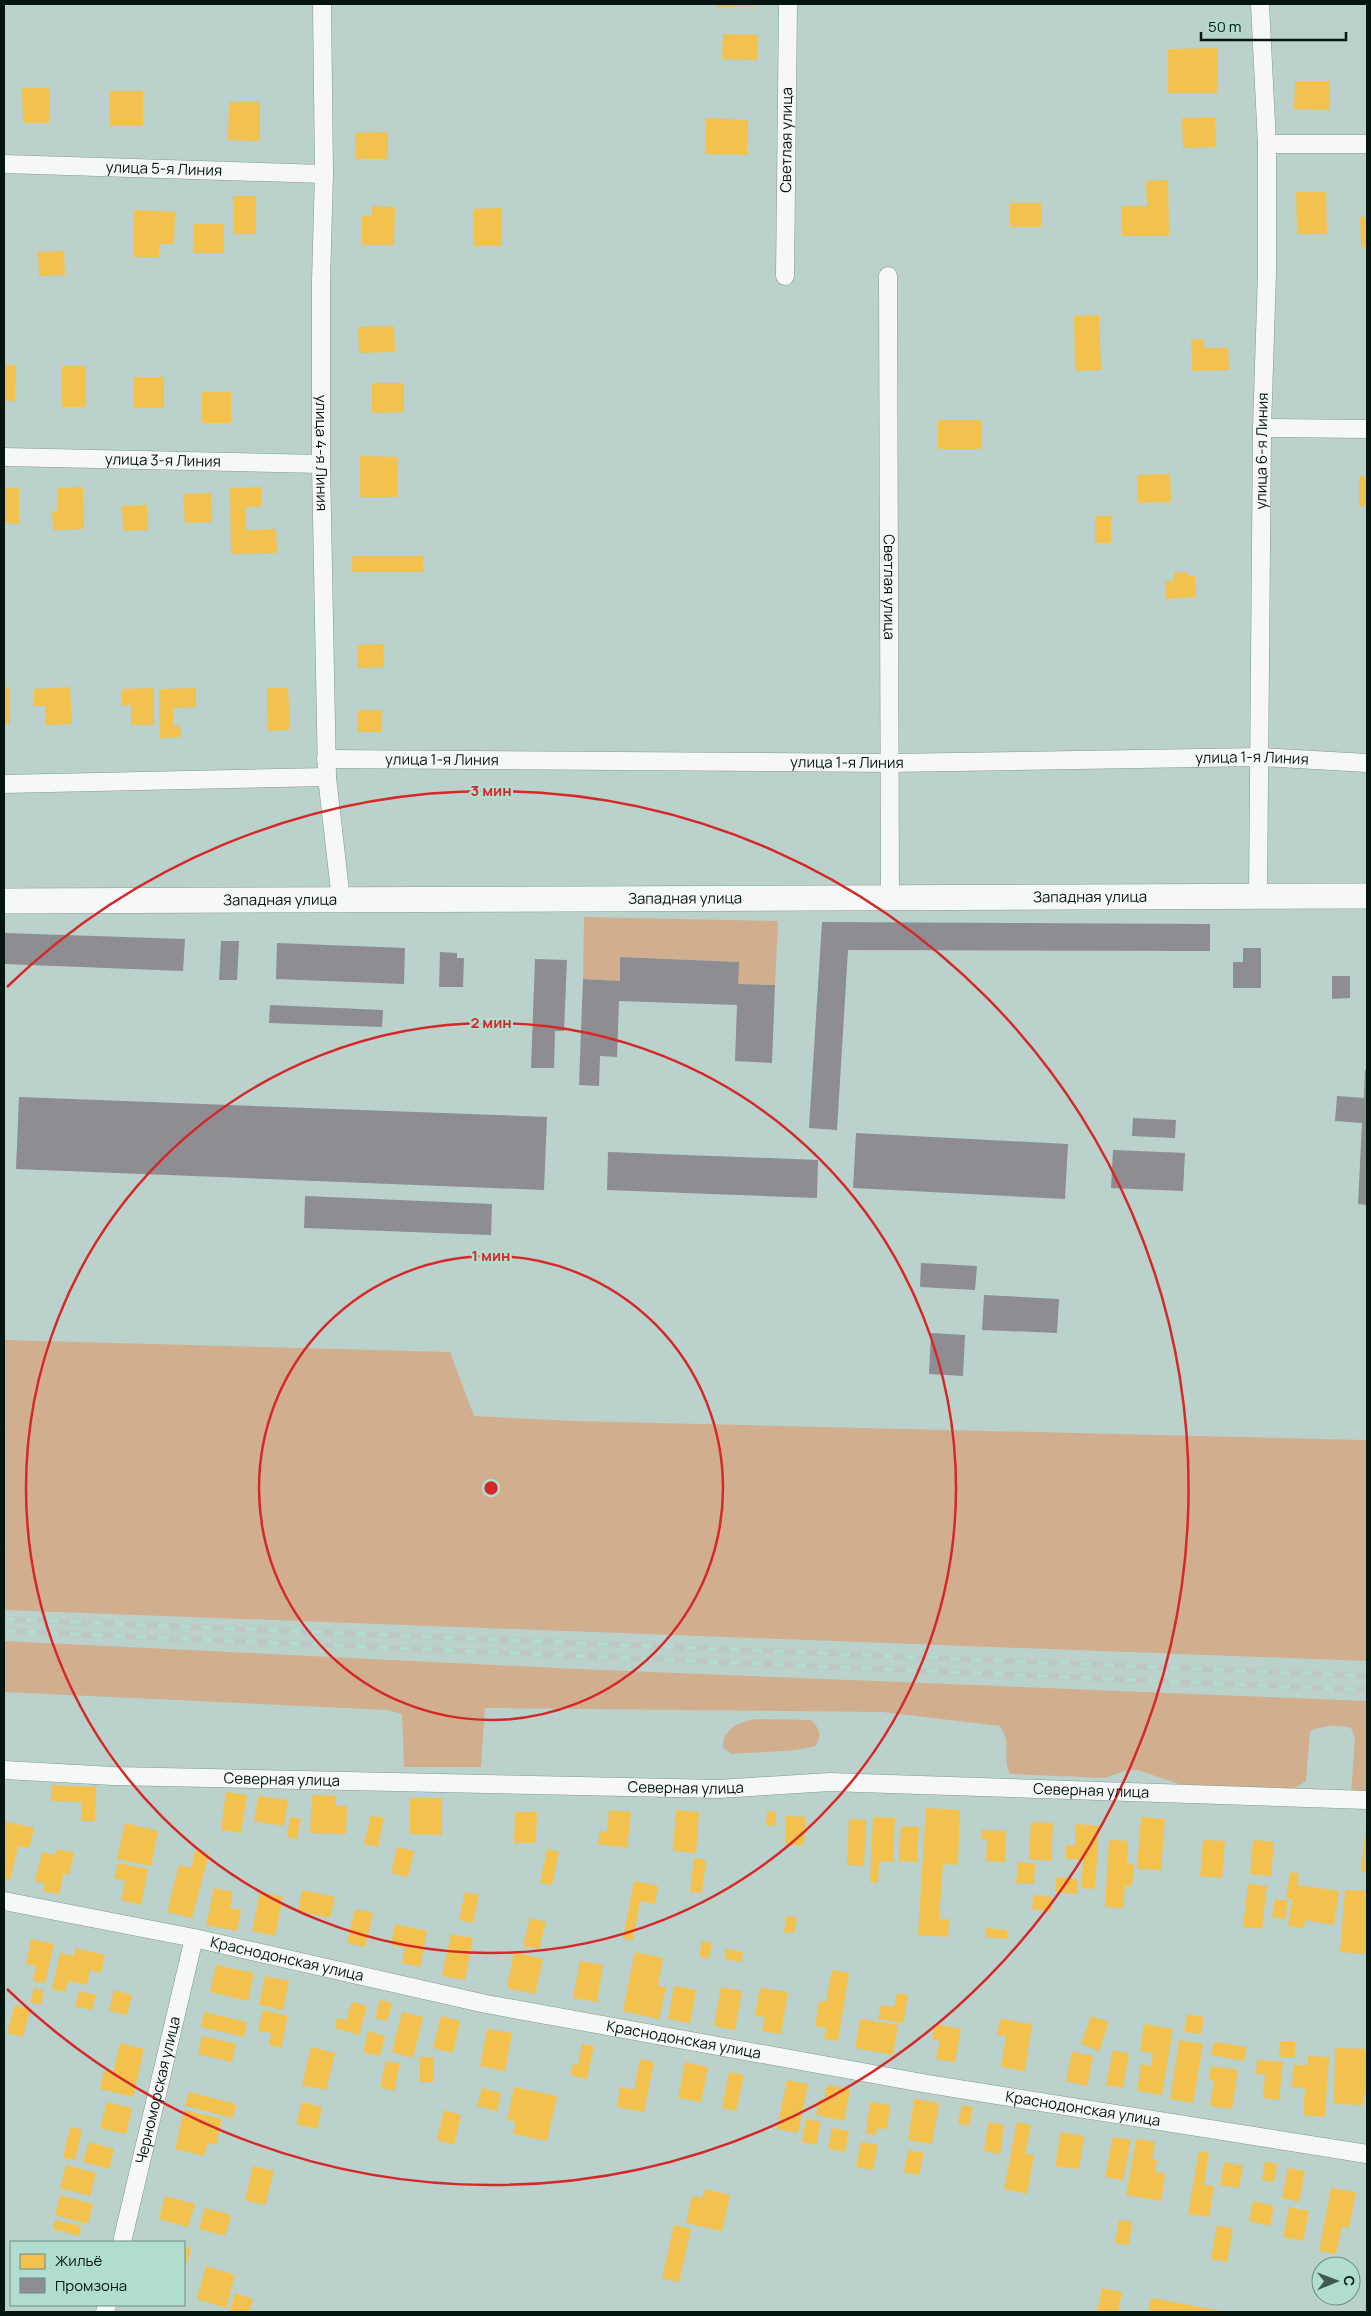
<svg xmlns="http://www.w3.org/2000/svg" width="1371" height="2316" viewBox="0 0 1371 2316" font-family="Manrope,sans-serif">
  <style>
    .green { fill: #d1af8e }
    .homes { fill: #f2c14e }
    .industry { fill: #8d8d92 }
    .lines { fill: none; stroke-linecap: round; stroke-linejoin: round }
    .street-casing { stroke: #849792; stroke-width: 19 }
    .secondary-casing { stroke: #849792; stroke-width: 26 }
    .street { stroke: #f5f8f7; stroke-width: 18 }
    .secondary { stroke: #f5f8f7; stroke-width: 25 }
    .rail-casing { stroke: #bfc7c4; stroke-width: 5.5 }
    .rail { stroke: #b0ddcf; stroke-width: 4; stroke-dasharray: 11; stroke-linecap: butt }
    .ring { fill: none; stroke: #d62828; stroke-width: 2.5 }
    .labels { text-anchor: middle; stroke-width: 5; stroke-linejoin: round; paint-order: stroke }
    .street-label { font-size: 15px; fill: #051611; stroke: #b0ddcf }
    .centre { fill: #d62828; stroke: #b0ddcf; stroke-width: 2.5 }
    .ring-label { font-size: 15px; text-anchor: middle; font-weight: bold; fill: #d62828; stroke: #b0ddcf; stroke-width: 5; stroke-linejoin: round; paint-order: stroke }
  </style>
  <rect width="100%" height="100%" fill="#bad2cb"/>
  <!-- green -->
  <path class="green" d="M584,917L778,921L775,985L738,984V962L621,957L620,981L583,979Z
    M4,1340L450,1352L474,1416L575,1421L1367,1440V1661L4,1610Z
    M4,1641L578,1669L1367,1701V1792L1351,1793L1355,1739L1351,1728C1337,1724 1323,1726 1310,1731L1306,1781L1295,1788L1234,1789L1179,1784L1138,1770L1124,1771L1105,1778L1010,1774C1001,1757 1013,1745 1000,1726L882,1712L485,1708L481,1767H404L402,1714L387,1710L4,1692Z
    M756,1719L811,1720C820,1729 822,1735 816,1746L796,1750L732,1754L723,1748C722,1729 739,1722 756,1719Z"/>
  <!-- homes -->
  <path class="homes" d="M716,4H756V6L717,7Z
    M723,34L758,35L757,60L722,59Z
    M1217,48V93H1168V49Z
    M1295,81H1330V110L1294,109Z
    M22,88H49V123H23Z
    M110,91H143V126H110Z
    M229,102H260V141L228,140Z
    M1215,117L1216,147L1183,148L1182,118Z
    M706,118L748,120L747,155L705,154Z
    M388,132V159H356L355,133Z
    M1168,180L1169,236H1122L1121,206H1147L1146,181Z
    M1296,192H1326L1327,234H1297Z
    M233,196H256V234H234Z
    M1010,203H1041V227H1010Z
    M372,206L395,207L394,245H362V216H372Z
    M502,208V246H474L473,209Z
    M134,210L175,212L174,244H159V257H133Z
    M1360,217H1367V247H1361Z
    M193,224H224V253H193Z
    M64,251L65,275L39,276L38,252Z
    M1099,315L1101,370L1075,371L1074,316Z
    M394,326L395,352L359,353L358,327Z
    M1203,339L1204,348H1228L1229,370L1192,371L1191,340Z
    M4,365H16L15,401H4Z
    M62,366H86V407H62Z
    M133,377H164V408H133Z
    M372,383H404V412L372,413Z
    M202,392H231V423H202Z
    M938,420H982V449H938Z
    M360,456L398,457L397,497H360Z
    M1170,474L1171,502L1138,503L1137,475Z
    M1359,476H1367V506L1359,507Z
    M83,487L84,529L53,530L52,511H58L57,488Z
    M261,487V507H246V530L276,529L277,553L231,554L230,488Z
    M4,488H19V524L4,523Z
    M211,493L212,522L185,523L183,494Z
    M147,505L148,530L123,531L122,506Z
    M1095,516H1111V543H1095Z
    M352,556H423V572H352Z
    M1187,572V576H1195L1196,597L1166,599L1165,581H1174V573Z
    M383,644L384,667L358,668V645Z
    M4,687H9L10,724H4Z
    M70,687L72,724L46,725L45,706H34V689Z
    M154,688V725H131V705L122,706V689Z
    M196,688V707L173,708V726H180L181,737L160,738L159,689Z
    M267,688H288L290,730L268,731Z
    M358,710H382V732H358Z
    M52,1785L96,1787L95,1821H81V1802L51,1801Z
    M226,1792L247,1795L241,1833L221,1830Z
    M312,1795L336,1796V1806H347L346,1834L310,1833Z
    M258,1796L288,1800L284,1826L254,1821Z
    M410,1798H442V1835L410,1834Z
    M926,1808L960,1810L958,1865L943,1864L939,1919H949L948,1937L918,1935Z
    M609,1810L631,1812L627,1848L598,1844L600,1831L607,1832Z
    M676,1810L699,1812L696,1853L673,1851Z
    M767,1811L776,1812L775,1826L766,1825Z
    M515,1812H537L536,1843H514Z
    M371,1815L384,1818L378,1847L364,1844Z
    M786,1816L806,1817L804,1845H785Z
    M290,1817L301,1819L297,1839L287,1837Z
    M873,1817L895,1818L893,1862L879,1861L878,1883L870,1882Z
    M1141,1817L1165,1819L1161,1870L1137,1869Z
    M849,1819L866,1820L864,1866L847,1865Z
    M4,1821L34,1828L29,1848L18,1846L10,1880L4,1879Z
    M1031,1822L1053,1823L1051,1861L1029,1859Z
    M125,1823L158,1831L151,1866L117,1859Z
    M1076,1824L1099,1826L1095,1889L1081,1888L1083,1860L1066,1859V1845L1075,1846Z
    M1366,1824H1367V1872H1361Z
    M901,1826L919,1827L917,1862L899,1861Z
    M981,1830L1006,1831L1005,1862L986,1861L987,1839H981Z
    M1109,1840L1128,1841L1127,1864H1134L1132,1886H1125L1123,1908L1105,1907Z
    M1203,1840L1225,1841L1222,1878L1200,1876Z
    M1253,1840L1274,1842L1271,1876L1250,1874Z
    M397,1847L414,1851L408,1877L391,1873Z
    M57,1849L74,1853L69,1875L64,1873L59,1894L43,1891L45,1884L35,1881L42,1852L55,1855Z
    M547,1849L559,1852L552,1885L540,1883Z
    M195,1850L209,1854L192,1918L167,1912L179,1865L191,1868Z
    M694,1858L706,1860L702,1893L690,1892Z
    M1018,1862L1035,1864L1034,1884L1016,1883Z
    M118,1863L148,1869L141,1905L121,1900L125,1881L114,1878Z
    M1290,1872L1299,1874L1297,1885L1339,1891L1334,1925L1305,1920L1304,1928L1288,1926L1292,1899L1286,1898Z
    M1056,1877L1078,1879L1077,1894L1055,1892Z
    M634,1881L658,1886L655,1904L640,1901L633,1940L623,1939Z
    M1248,1884L1267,1886L1262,1929L1243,1927Z
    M214,1888L233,1892L230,1908L241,1910L237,1931L206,1925Z
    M302,1890L335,1897L330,1918L298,1911Z
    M1345,1890L1367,1891V1954L1340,1952Z
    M260,1892L283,1897L275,1936L252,1931Z
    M465,1892L479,1895L473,1923L459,1920Z
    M1033,1895L1052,1897L1051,1911L1032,1909Z
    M1275,1899L1288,1901L1285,1919L1272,1917Z
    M355,1909L373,1913L365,1947L347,1943Z
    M786,1916L797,1918L794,1933L784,1932Z
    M530,1918L546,1922L539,1949L523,1946Z
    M395,1924L427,1931L420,1967L402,1963L405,1948L391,1945Z
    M986,1928L1007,1930V1939L985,1937Z
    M451,1934L473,1938L465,1980L442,1976Z
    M31,1939L54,1944L45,1983L33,1981L36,1966L26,1964Z
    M702,1941L712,1943L709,1958L699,1957Z
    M75,1948L105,1955L101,1973L90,1970L87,1985L68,1981L65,1992L52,1989L60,1953L74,1956Z
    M726,1949L743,1952L741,1962L724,1959Z
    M514,1952L543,1959L535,1994L507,1988Z
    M635,1952L663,1958L658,1986L666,1987L659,2019L623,2011Z
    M580,1961L603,1965L597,2002L573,1998Z
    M216,1965L254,1973L248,2001L210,1992Z
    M832,1970L849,1973L838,2041L824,2039L826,2028L815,2026L819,2001L826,2002Z
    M265,1976L289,1981L283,2010L259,2005Z
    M674,1986L696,1990L690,2023L668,2019Z
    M721,1987L742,1991L735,2030L714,2026Z
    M34,1988L44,1991L41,2005L30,2002Z
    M760,1988L788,1992L781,2034L762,2031L765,2017L755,2016Z
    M114,1990L132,1995L127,2015L109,2011Z
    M79,1991L96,1995L92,2010L75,2006Z
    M897,1993L908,1995L903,2023L878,2019L881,2005L894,2007Z
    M380,2000L392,2003L387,2021L375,2018Z
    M352,2002L367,2006L359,2035L335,2028L337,2018L346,2020Z
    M15,2005L30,2009L23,2037L7,2033Z
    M263,2010L288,2016L281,2048L269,2045L271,2033L258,2031Z
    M204,2012L247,2022L244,2037L201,2027Z
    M402,2012L423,2017L413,2058L392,2052Z
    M1187,2014L1204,2017L1201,2034L1184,2032Z
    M441,2016L460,2021L453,2053L433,2048Z
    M1091,2016L1109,2022L1099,2051L1081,2044Z
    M860,2019L898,2025L893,2055L855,2048Z
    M1000,2019L1032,2024L1025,2071L1001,2067L1006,2036L997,2035Z
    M935,2024L961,2029L955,2062L936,2059L940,2041L932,2039Z
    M1144,2024L1173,2029L1162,2095L1137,2091L1141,2064L1151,2066L1153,2053L1140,2051Z
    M487,2029L512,2033L505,2071L480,2066Z
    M368,2031L385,2036L380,2056L363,2052Z
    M202,2036L236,2044L232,2062L198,2054Z
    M1179,2040L1203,2044L1193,2103L1170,2099Z
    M1280,2041H1295V2057H1279Z
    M1214,2042L1247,2047L1244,2061L1211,2055Z
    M120,2043L144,2049L133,2097L100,2089L104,2071L113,2073Z
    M582,2044L594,2046L587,2079L570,2075L573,2064L578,2065Z
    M311,2047L335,2053L326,2090L302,2085Z
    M1335,2048L1367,2049V2095H1363V2105L1334,2104Z
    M1113,2050L1129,2054L1123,2088L1106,2085Z
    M1072,2052L1093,2056L1087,2086L1066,2081Z
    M1308,2056L1329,2057L1325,2117L1303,2115L1305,2088L1292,2087L1293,2065H1308Z
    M420,2057H434L433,2082H420Z
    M640,2059L654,2062L644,2112L617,2107L620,2087L634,2090Z
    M1257,2060L1283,2062L1279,2100L1263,2098L1265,2074H1256Z
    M386,2061L400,2064L394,2091L380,2087Z
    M685,2062L708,2067L701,2102L678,2098Z
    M1211,2066L1238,2070L1232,2109L1210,2106L1214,2081L1209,2080Z
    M729,2072L744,2075L736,2111L722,2108Z
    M787,2080L808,2084L798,2133L777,2129Z
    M827,2085L850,2089L844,2121L816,2115L819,2099L824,2100Z
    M514,2087L557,2096L547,2141L513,2134L516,2122L507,2120Z
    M482,2088L501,2093L497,2111L477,2106Z
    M189,2092L236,2104L233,2118L185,2106Z
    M914,2099L939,2103L932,2144L908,2140Z
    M107,2102L132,2108L126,2134L100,2128Z
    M302,2102L322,2107L317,2129L296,2124Z
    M870,2102L890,2105L887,2129L877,2128L876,2135L866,2133Z
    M962,2105L973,2107L969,2126L958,2123Z
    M184,2110L222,2119L216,2145L208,2143L204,2156L175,2149Z
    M444,2110L461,2115L454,2145L437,2140Z
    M806,2119L821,2122L816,2145L802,2142Z
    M988,2122L1004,2125L1000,2154L984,2151Z
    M1017,2122L1031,2125L1025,2154L1034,2155L1027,2194L1004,2189Z
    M70,2127L82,2130L75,2160L63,2158Z
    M832,2128L849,2131L845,2152L828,2148Z
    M1061,2132L1084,2136L1079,2169L1055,2166Z
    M1113,2137L1131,2140L1123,2180L1105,2177Z
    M1136,2139L1155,2142L1152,2159L1157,2160L1155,2172L1165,2174L1161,2201L1126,2195Z
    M89,2142L114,2149L109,2169L83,2162Z
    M861,2142L878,2145L873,2170L856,2167Z
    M908,2150L924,2153L919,2175L904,2172Z
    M1199,2151L1209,2153L1204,2185L1214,2186L1209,2217L1188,2214Z
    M1265,2161L1277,2164L1274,2182L1262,2180Z
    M1224,2162L1243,2166L1239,2188L1220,2185Z
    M66,2165L96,2173L90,2196L60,2188Z
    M253,2166L274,2171L265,2205L245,2200Z
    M1288,2168L1305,2171L1299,2202L1282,2198Z
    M1331,2188L1356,2192L1349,2228L1342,2226L1336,2254L1319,2251Z
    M705,2189L730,2195L722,2231L686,2223L692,2196L702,2198Z
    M60,2195L93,2204L88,2224L55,2215Z
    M165,2196L195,2204L188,2227L159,2219Z
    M1253,2201L1274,2206L1270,2226L1249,2221Z
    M1289,2207L1309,2211L1303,2241L1283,2237Z
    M205,2208L231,2215L225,2236L199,2229Z
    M55,2220L81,2226L79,2236L53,2229Z
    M1119,2220L1132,2222L1129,2245L1115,2243Z
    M674,2225L691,2229L679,2282L662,2278Z
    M1217,2225L1233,2229L1227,2262L1211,2259Z
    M184,2246L191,2248L184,2273Z
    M206,2266L235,2275L226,2308L197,2299Z
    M1102,2288L1122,2292L1118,2312H1097Z
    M235,2293L253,2299L249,2312H229Z
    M1151,2298L1221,2311V2312H1148Z"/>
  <!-- industry -->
  <path class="industry" d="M822,922L1210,924V951L848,950L837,1130L809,1128Z
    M4,933L185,939L183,971L4,964Z
    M221,941H239L237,980H219Z
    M277,943L405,948L404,984L276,979Z
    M1243,948H1261V988H1233V962H1243Z
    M440,952L457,953V958H464L463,987H439Z
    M620,957L739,962L738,984L775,985L772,1063L735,1061L737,1005L619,1001L617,1057L600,1056L599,1086L579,1085L583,979L620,981Z
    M535,959L567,960L564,1031H555L554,1068H531Z
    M1332,976H1350V998L1332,999Z
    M270,1005L383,1010L382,1027L269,1023Z
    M1365,1070H1367V1205L1358,1204L1362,1123L1335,1121L1337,1096L1364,1098Z
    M19,1097L547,1117L544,1190L16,1169Z
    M1133,1118L1176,1120L1175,1138L1132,1136Z
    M856,1133L1068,1144L1065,1199L853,1188Z
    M1113,1150L1185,1153L1183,1191L1111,1188Z
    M608,1152L818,1160L817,1198L607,1190Z
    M305,1196L492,1204L491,1235L304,1228Z
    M921,1263L977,1266L975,1290L920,1287Z
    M984,1295L1059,1299L1057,1333L982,1330Z
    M931,1333L965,1335L963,1376L929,1374Z"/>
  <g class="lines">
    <!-- street casing -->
    <g class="street-casing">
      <g id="street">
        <path id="s1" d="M322,4L324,174L321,281V464L327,777L341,900"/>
        <path d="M1267,144H1367"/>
        <path id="s2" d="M4,164L324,174"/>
        <path id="s3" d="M785,276L788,4"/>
        <path id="s4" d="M888,276L890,897"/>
        <path d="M1262,428L1367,429"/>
        <path id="s5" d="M4,457L321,464"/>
        <path id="s6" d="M326,759L890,763L1260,757L1367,763"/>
        <path d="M4,784L327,777"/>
        <path id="s7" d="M1258,897L1262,428L1267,273V144L1260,4"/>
        <path id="s8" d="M4,1770L113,1776L718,1789L830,1782L1367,1800"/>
        <path id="s9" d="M4,1901L194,1938L486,2004L928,2084L1367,2154"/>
        <path id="s10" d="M122,2242L194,1938"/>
        <path d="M105,2312L107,2305"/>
      </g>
    </g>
    <!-- secondary casing -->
    <g class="secondary-casing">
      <g id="secondary">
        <path id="s11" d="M4,901L1367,896"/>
      </g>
    </g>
    <!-- street -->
    <use href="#street" class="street"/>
    <!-- secondary -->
    <use href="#secondary" class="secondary"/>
    <!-- rail casing -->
    <g class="rail-casing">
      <path id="rail" d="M4,1619L1367,1676
        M4,1631L1367,1690"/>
    </g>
    <!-- rail -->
    <use href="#rail" class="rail"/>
  </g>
  <!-- distance rings -->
  <g class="ring">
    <circle cx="491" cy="1488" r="232"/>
    <circle cx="491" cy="1488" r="465"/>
    <path d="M7 987A697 697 0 1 1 7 1989"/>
  </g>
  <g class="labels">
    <!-- street labels -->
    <g class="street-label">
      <text dy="5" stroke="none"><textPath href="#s3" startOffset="136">Светлая улица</textPath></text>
      <text dy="5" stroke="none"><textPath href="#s2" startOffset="160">улица 5-я Линия</textPath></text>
      <text dy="5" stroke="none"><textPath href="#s7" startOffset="446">улица 6-я Линия</textPath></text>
      <text dy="5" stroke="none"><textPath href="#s1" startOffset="449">улица 4-я Линия</textPath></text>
      <text dy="5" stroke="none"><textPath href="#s5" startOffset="159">улица 3-я Линия</textPath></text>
      <text dy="5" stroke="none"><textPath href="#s4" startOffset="311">Светлая улица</textPath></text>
      <text dy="5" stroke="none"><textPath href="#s6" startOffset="926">улица 1-я Линия</textPath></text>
      <text dy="5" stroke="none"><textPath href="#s6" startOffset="116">улица 1-я Линия</textPath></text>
      <text dy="5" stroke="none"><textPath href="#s6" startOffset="521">улица 1-я Линия</textPath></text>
      <text dy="5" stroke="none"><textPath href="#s11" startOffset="1086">Западная улица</textPath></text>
      <text dy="5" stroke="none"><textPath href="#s11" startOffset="681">Западная улица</textPath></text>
      <text dy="5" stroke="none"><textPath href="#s11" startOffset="276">Западная улица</textPath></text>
      <text dy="5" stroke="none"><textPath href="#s8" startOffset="278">Северная улица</textPath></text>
      <text dy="5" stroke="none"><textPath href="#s8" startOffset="682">Северная улица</textPath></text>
      <text dy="5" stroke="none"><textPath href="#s8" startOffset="1088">Северная улица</textPath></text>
      <text dy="5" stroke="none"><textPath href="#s9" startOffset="289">Краснодонская улица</textPath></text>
      <text dy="5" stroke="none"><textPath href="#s9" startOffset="694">Краснодонская улица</textPath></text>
      <text dy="5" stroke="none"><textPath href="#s10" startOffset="156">Черноморская улица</textPath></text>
      <text dy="5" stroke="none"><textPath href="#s9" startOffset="1099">Краснодонская улица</textPath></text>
    </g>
  </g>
  <circle cx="491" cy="1488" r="8" class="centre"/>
  <g class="ring-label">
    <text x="491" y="796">3 мин</text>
    <text x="491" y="1028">2 мин</text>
    <text x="491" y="1261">1 мин</text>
  </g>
  <!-- border -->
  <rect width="1371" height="2316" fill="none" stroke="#051611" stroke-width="10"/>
  <!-- legend -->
  <rect x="10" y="2241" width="175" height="65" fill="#b0ddcf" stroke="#6c8d83"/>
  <rect x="20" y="2254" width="25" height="15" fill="#f2c14e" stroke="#6c8d83"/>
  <text x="55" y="2266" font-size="15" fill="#051611">Жильё</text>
  <rect x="20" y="2278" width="25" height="15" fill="#8d8d92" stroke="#6c8d83"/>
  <text x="55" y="2291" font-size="15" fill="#051611">Промзона</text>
  <!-- north arrow -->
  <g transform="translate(1336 2281) rotate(89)"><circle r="24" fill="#b0ddcf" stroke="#6c8d83"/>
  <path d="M0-4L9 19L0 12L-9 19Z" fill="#445852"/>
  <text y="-8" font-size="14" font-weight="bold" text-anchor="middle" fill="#051611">С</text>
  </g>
  <!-- scale -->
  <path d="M1201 32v8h145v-8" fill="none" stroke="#051611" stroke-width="2.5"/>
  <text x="1208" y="32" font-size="15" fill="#051611" stroke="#b0ddcf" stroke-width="4" paint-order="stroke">50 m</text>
</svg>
